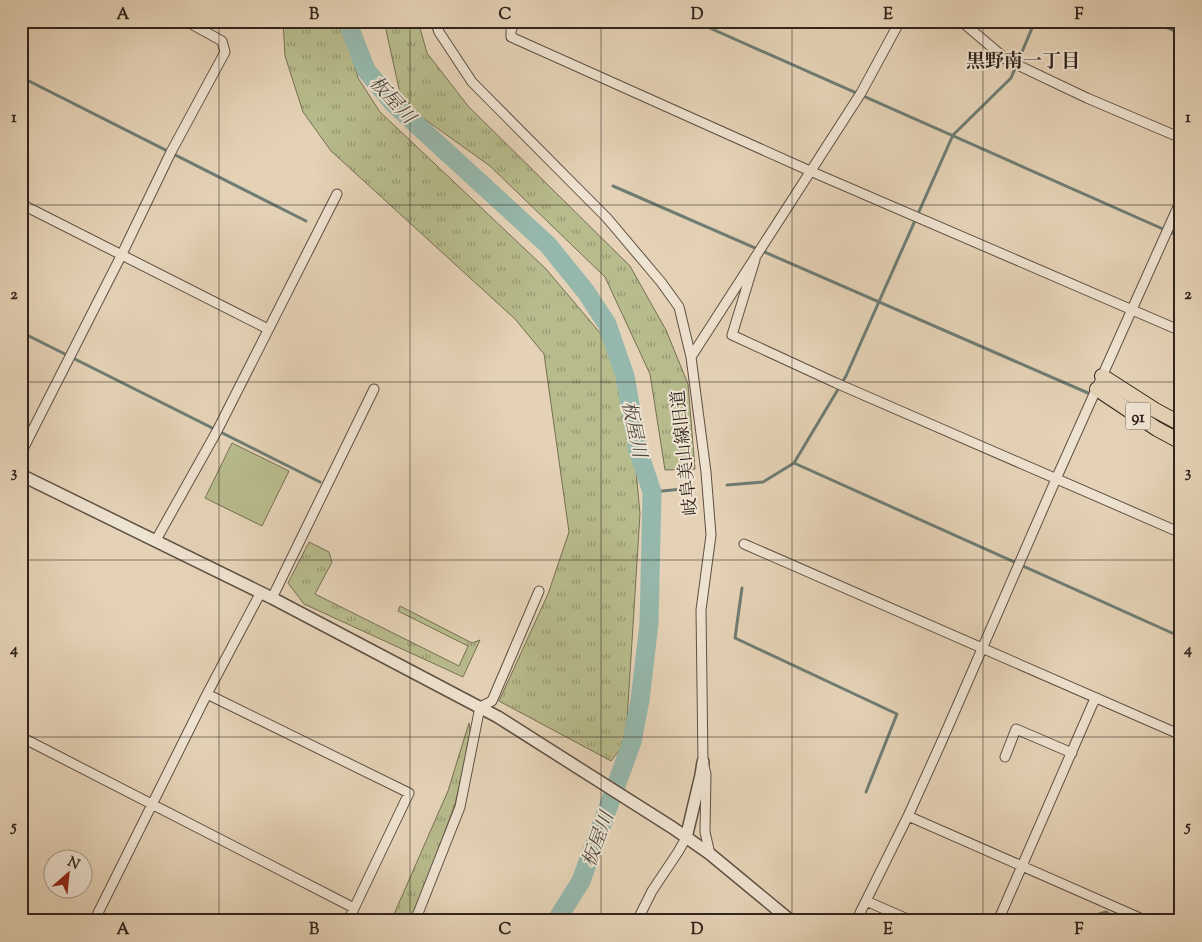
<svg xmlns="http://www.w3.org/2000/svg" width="1202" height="942" viewBox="0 0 1202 942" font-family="'Sorts Mill Goudy','Noto Serif JP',serif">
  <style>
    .grass { fill: url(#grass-tufts); stroke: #757054 }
    .pitch { fill: #b8bb8c; stroke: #757054 }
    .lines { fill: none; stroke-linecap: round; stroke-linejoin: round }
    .stream { stroke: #6e7d73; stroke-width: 3 }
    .river { stroke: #96b8ac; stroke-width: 19 }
    .minor-casing { stroke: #5f5043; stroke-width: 11 }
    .tertiary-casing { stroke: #5f5043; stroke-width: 14 }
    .primary-casing { stroke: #32251d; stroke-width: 16 }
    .minor { stroke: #eee2d0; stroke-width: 9 }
    .tertiary { stroke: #eee2d0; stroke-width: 11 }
    .primary { stroke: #e5d2b6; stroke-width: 14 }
    .grid { fill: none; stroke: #32251d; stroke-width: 1; stroke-opacity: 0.55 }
    .labels { text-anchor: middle; stroke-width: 4; stroke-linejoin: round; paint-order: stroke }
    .shield { fill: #eee2d0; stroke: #6a5e53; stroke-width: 1 }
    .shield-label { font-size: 16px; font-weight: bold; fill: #32251d }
    .street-label { font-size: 18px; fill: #32251d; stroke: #eee2d0 }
    .neighbourhood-label { font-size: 19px; font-weight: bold; fill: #32251d; stroke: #eee2d0 }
    .water-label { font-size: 19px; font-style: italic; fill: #4b4a41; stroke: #eee2d0 }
    .neatline { fill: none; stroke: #32251d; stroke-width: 2 }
    .grid-label { font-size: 16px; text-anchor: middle; font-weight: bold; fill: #32251d }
  </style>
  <defs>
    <pattern id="grass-tufts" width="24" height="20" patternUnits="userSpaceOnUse" patternTransform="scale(1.25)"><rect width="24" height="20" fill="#b8bb8c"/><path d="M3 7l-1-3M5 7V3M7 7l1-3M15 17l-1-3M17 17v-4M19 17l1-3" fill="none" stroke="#969872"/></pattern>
  </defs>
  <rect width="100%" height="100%" fill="#e5d2b6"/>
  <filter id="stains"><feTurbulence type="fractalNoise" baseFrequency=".004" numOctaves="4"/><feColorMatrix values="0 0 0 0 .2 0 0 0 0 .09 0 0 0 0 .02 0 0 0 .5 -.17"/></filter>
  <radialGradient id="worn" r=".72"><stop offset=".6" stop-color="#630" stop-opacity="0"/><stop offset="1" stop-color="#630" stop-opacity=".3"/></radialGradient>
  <!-- grass -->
  <path class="grass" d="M283,21H343L358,78L380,112L546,269L601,334L617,376L636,470L640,514L627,721L622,747L611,761L499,701L548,594L569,532L544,354L515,319L331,151L303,112L285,56Z
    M384,21H418L427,53L468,106L630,266L666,330L688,384L695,469L665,470L650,374L605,277L490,166L416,113L400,93Z
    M309,542L329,552L332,562L315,594L459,666L468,646L398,611L400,606L472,643L480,640L463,677L304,604L288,583Z
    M469,723L471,738L455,804L412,921H391L448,791Z"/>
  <!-- pitch -->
  <path class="pitch" d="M232,443L289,471L262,526L205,498Z"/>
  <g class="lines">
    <!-- stream -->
    <path class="stream" d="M694,21L1181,237
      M1152,21L1181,34
      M21,77L306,221
      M613,186L1088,393
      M21,332L320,482
      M794,463L1181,637
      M727,485L763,482L794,463L846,376L953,135L1011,78L1035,21
      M652,492L692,488
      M742,588L735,638L897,714L866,792
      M1076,921L1106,912L1120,921"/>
    <!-- river -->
    <path class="river" d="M347,21L366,70L393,103L548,245L586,292L607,324L625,376L638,450L652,492L649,624L640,700L632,742L581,881L556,921"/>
    <!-- minor casing -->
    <g class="minor-casing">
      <path id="minor" d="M435,21L439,32L472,82L607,218L661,282L679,307L691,357L706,472L711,535L701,610L703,762L706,774L705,832L710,854
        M515,21L511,31V37L810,171L1181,331
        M961,21L1007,60L1087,98L1181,138
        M21,204L268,329
        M755,260L732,335L836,383L1181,533
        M691,357L861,93L900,21
        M21,453L122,254L171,152L225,52L222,41L186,21
        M156,540L217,431L337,194
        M744,544L1181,735
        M272,598L374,389
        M207,694L409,793L348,921
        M21,737L354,908
        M1005,757L1016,729L1072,753
        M908,816L1147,921
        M866,901L912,921
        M94,921L207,694L261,592
        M415,921L460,807L480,707L492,701L539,591
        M637,921L652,891L678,852L686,838
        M856,921L908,816L941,743L1056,479L1181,200
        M998,921L1093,703L1097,698
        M1175,921L1181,912"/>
    </g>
    <!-- tertiary casing -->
    <g class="tertiary-casing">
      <path id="tertiary" d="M21,475L272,598L498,717L673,828L710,854L791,921
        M686,838L701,775L703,762"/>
    </g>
    <!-- primary casing -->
    <g class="primary-casing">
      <path id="primary" d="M1102,376L1155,410L1181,424
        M1097,389L1157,429L1181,442"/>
    </g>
    <!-- minor -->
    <use href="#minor" class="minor"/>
    <!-- tertiary -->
    <use href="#tertiary" class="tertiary"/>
    <!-- primary -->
    <use href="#primary" class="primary"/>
  </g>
  <!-- grid -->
  <path class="grid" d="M219,21V921M410,21V921M601,21V921M792,21V921M983,21V921M21,205H1181M21,382H1181M21,560H1181M21,737H1181"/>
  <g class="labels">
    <!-- shield labels -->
    <rect class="shield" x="1125.5" y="402.5" width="25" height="27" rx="4"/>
    <g class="shield-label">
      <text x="1138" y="422">91</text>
    </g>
    <!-- street labels -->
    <g class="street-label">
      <text transform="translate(684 453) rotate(-96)" y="6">岐阜美山線旧道</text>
    </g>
    <!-- neighbourhood labels -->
    <g class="neighbourhood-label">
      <text x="1023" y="67">黒野南一丁目</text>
    </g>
    <!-- water labels -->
    <g class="water-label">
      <text transform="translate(393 99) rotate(47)" y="7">板屋川</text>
      <text transform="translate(635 429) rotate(78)" y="7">板屋川</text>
      <text transform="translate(597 839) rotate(-70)" y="7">板屋川</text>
    </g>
  </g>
  <!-- margin -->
  <rect width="1202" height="942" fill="none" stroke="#e5d2b6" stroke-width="55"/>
  <!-- north arrow -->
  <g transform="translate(68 874) rotate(27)"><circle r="24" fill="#eee2d0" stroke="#a39688"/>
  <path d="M0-4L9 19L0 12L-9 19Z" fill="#8f2418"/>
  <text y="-8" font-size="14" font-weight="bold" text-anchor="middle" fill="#32251d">N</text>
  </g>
  <rect x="28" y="28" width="1146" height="886" class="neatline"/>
  <g class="grid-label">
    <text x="123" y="19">A</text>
    <text x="314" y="19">B</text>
    <text x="505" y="19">C</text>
    <text x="697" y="19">D</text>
    <text x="888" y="19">E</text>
    <text x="1079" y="19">F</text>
    <text x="14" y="122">1</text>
    <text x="1188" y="122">1</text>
    <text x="14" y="299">2</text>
    <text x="1188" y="299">2</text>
    <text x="14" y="477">3</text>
    <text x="1188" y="477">3</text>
    <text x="14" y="654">4</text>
    <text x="1188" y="654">4</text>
    <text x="14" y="831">5</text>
    <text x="1188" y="831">5</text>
    <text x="123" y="934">A</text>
    <text x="314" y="934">B</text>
    <text x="505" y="934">C</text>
    <text x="697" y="934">D</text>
    <text x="888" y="934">E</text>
    <text x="1079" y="934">F</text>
  </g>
  <rect width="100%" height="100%" filter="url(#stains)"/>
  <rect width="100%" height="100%" fill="url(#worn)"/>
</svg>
